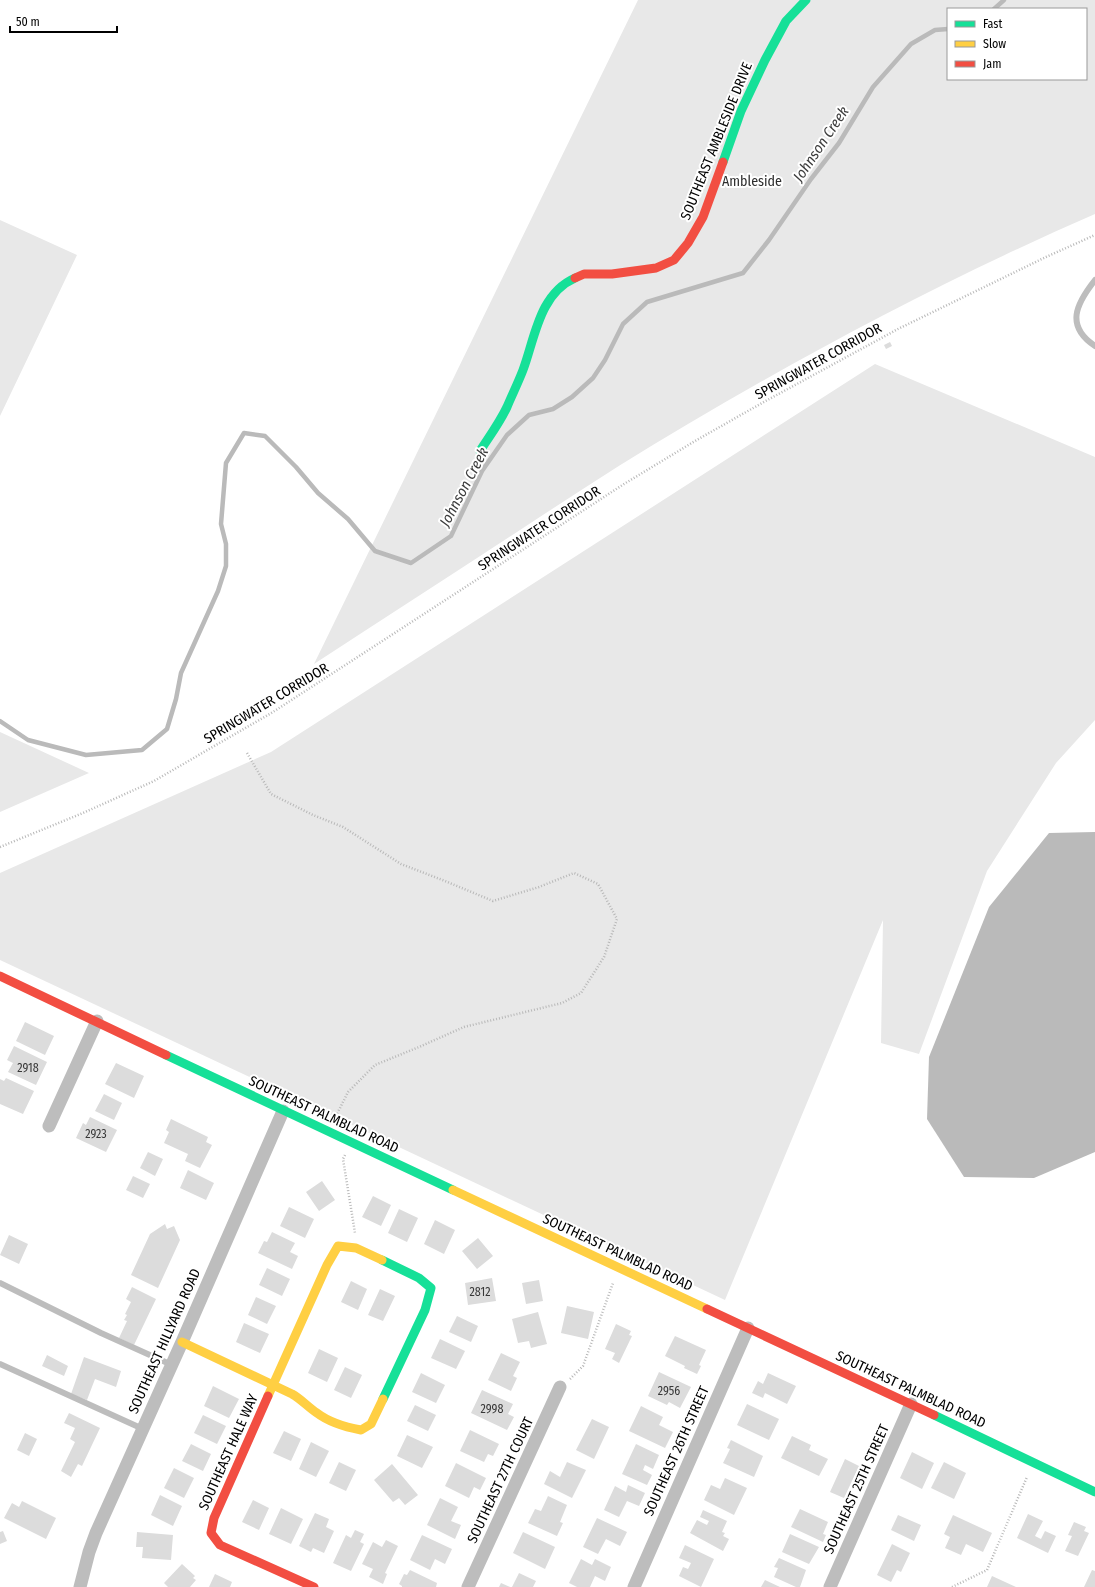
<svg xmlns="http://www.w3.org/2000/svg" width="1095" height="1587" viewBox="0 0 1095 1587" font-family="'Fira Sans Condensed',sans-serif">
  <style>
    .green { fill: #e8e8e8; fill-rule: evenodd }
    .water { fill: #bababa }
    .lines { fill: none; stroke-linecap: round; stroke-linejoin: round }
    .stream { stroke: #bababa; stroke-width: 4.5 }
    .building { fill: #dcdcdc }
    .path { stroke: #b8b8b8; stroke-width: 2.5; stroke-dasharray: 1 2; stroke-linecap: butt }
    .lane { stroke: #bdbdbd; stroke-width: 6 }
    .street { stroke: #bdbdbd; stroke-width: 13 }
    .fast { stroke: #16e098; stroke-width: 9 }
    .slow { stroke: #ffcf43; stroke-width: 9 }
    .jam { stroke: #f24e42; stroke-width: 9 }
    .labels { text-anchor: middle; stroke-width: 4; stroke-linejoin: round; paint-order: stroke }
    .number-label { font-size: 12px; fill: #373737 }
    .street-label { font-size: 14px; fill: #000; stroke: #fff }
    .park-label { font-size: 14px; fill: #2d2d2d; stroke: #fff }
    .water-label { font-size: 15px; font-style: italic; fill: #3e3e3e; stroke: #fff }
  </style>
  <rect width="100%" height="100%" fill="#fff"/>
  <!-- green -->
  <path class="green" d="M638,0H1095V214C955,275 820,346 688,424C631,457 575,494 520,530C451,575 383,619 314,664ZM948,9H1086V79H948Z
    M0,220L77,255L0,416Z
    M875,364L1095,457V720L1056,763L987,871L919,1054L881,1043L883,920L725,1300L0,960V873L271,752Z
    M0,732L89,773L0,812Z"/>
  <!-- water -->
  <path class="water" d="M1095,832V1152L1034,1178L964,1177L927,1119L929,1057L989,907L1049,833Z"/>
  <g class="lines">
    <!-- stream -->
    <path class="stream" d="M994,9L1004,0
      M0,721L28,740L86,755L142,750L167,729L176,699L181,673L218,591L226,566V544L221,524L226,463L244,433L265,436L296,467L318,493L348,519L375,551L411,563L451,536L482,471L507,435L529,415L553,409L572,397L593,378L605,360L623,324L647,302L743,273L769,240L811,179L839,143L873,87L911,44L935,30L948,29"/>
  </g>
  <!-- building -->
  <path class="building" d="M890,342L892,346L886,349L884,345Z
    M25,1022L54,1036L45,1055L16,1041Z
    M14,1046L47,1062L36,1085L8,1072L13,1063L7,1060Z
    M116,1063L144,1076L134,1098L105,1084Z
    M6,1078L34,1091L23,1114L0,1104V1079L4,1081Z
    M104,1094L122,1103L114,1120L95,1111Z
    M90,1117L117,1130L106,1152L76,1138L83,1123L86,1125Z
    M171,1119L208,1137L206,1142L212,1145L200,1168L185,1161L188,1154L164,1143L169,1132L166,1130Z
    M148,1152L163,1159L155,1176L140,1168Z
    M188,1170L214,1183L206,1200L180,1188Z
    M133,1176L150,1184L143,1198L126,1190Z
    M322,1181L335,1200L319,1211L306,1192Z
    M373,1196L391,1205L381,1226L362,1217Z
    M289,1207L314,1219L305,1238L280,1226Z
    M399,1209L418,1218L407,1242L388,1233Z
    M435,1220L455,1230L444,1254L424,1244Z
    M165,1224L167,1229L174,1226L180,1240L158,1288L131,1275L150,1234Z
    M272,1232L295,1243L290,1252L298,1256L292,1269L258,1253L264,1241L267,1242Z
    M9,1235L28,1244L19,1264L0,1255Z
    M478,1238L493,1256L477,1269L462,1251Z
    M267,1268L290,1279L282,1296L259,1285Z
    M492,1278L496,1301L468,1305L465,1283Z
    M539,1280L543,1301L526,1304L522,1283Z
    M351,1281L367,1289L358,1310L341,1302Z
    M132,1287L156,1299L134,1345L119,1338L127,1321L124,1320L127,1315L125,1314L131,1302L126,1299Z
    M380,1289L395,1296L383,1321L368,1315Z
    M256,1297L276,1306L267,1324L248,1315Z
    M567,1306L594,1312L588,1339L561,1333Z
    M538,1312L547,1344L531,1348L529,1341L518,1343L512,1319Z
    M457,1316L478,1326L471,1342L449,1332Z
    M244,1323L269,1334L260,1353L236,1342Z
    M616,1324L631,1331L629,1335L632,1336L619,1363L612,1359L615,1353L605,1349Z
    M675,1336L706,1350L699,1365L701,1366L697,1374L684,1368L685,1366L665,1356Z
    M440,1339L465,1351L456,1369L431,1358Z
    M319,1349L338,1358L327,1382L308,1373Z
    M501,1353L520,1362L513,1376L517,1378L511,1391L488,1380Z
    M47,1355L68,1366L64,1376L42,1366Z
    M84,1357L121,1371L116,1387L95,1379L87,1400L71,1394Z
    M345,1367L362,1375L351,1398L334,1390Z
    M659,1372L691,1387L680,1408L669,1402L667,1405L648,1396Z
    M421,1373L445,1385L436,1403L412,1392Z
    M768,1373L796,1386L787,1404L765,1393L763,1398L752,1393L758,1381L763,1384Z
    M213,1386L239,1399L229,1418L204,1406Z
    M482,1390L513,1404L508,1414L514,1417L507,1430L471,1413Z
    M747,1404L779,1419L769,1440L737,1425Z
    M415,1405L436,1415L428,1431L407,1421Z
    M641,1406L663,1417L659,1425L673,1432L665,1448L629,1431Z
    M69,1413L100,1428L82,1466L78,1464L71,1477L61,1471L75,1442L70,1439L75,1428L64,1423Z
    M203,1415L226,1426L217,1444L194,1433Z
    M592,1419L609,1427L594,1459L576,1450Z
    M470,1430L499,1444L493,1456L488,1454L484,1462L460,1451Z
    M284,1431L301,1439L291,1461L273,1453Z
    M25,1433L37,1439L29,1456L17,1450Z
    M407,1435L433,1447L422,1468L397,1456Z
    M792,1436L811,1445L809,1450L828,1459L819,1476L781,1458Z
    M731,1440L763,1456L754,1477L723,1463L730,1449L727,1448Z
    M311,1442L329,1451L316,1477L299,1469Z
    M191,1444L211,1454L203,1471L182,1461Z
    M636,1444L659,1455L653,1469L645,1465L643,1470L652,1475L647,1485L622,1474Z
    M912,1452L934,1463L922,1489L900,1478Z
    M845,1459L859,1466L844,1498L830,1492Z
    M339,1462L356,1470L346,1491L329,1483Z
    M567,1462L586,1470L572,1498L544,1484L550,1471L560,1477Z
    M944,1462L966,1473L954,1499L931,1488Z
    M456,1463L486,1478L480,1490L474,1487L469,1498L445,1486Z
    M392,1464L418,1495L405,1505L399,1498L393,1502L374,1480Z
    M174,1468L194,1478L184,1498L164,1488Z
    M725,1478L747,1488L734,1515L704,1500L711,1485L720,1489Z
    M628,1485L645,1493L639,1506L627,1501L619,1517L604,1510L615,1486L626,1492Z
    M160,1495L182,1506L173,1526L151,1515Z
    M548,1496L567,1505L560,1522L563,1523L557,1536L528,1523L535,1509L541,1511Z
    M440,1498L458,1507L451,1521L461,1525L455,1539L427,1525Z
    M253,1500L269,1508L259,1530L242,1522Z
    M22,1501L56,1518L46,1539L4,1518L12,1503L19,1507Z
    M281,1508L303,1519L291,1544L269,1534Z
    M800,1509L828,1522L823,1534L826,1535L823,1542L791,1527Z
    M703,1510L727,1521L722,1532L725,1533L723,1536L729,1539L723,1551L690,1533L697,1520L707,1525L709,1521L700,1517Z
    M315,1513L329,1519L326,1527L334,1531L324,1553L313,1548L311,1552L299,1546Z
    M1028,1514L1043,1521L1035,1536L1041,1539L1045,1531L1056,1536L1048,1553L1017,1538Z
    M898,1515L921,1525L914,1541L891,1530Z
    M953,1515L992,1533L983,1552L966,1544L961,1555L945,1548L950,1537L944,1534Z
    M597,1518L627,1532L620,1546L606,1539L598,1554L583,1547Z
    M1074,1522L1086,1527L1084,1531L1089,1533L1078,1556L1065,1551L1072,1536L1068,1535Z
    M355,1530L364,1534L360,1542L364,1544L351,1571L333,1563L346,1535L351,1538Z
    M3,1531L7,1541L0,1544V1532Z
    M137,1532L173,1535L171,1560L142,1558L143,1547H136Z
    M523,1532L555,1547L545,1569L513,1553Z
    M790,1534L819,1547L809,1564L782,1552Z
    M422,1535L452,1549L445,1564L435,1559L430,1570L410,1560Z
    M386,1540L398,1546L385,1573L387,1574L383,1584L369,1577L373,1569L362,1564L373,1542L382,1547Z
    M892,1544L910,1553L901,1572L897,1570L891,1582L877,1575Z
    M685,1545L714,1559L701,1587L679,1576L683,1567L688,1569L691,1563L679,1558Z
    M779,1558L806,1570L800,1587H796L774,1577L778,1568L774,1567Z
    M581,1559L592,1565L595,1559L611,1567L605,1581L595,1576L590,1587H577L569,1583Z
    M182,1564L195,1576L193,1578L196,1580L190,1587H168L164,1583Z
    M410,1570L437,1583L436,1587H402V1586L399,1584L404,1574L407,1575Z
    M1092,1570L1095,1571V1587H1084Z
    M519,1573L536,1581L533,1587H512Z
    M215,1574L232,1582L230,1587H209Z
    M992,1576L1016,1587H987Z
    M765,1580L780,1587H761Z
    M501,1583L510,1587H499Z"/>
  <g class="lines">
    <!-- path -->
    <path class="path" d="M247,753L271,794L313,815L343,827L401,864L445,881L493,901L539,887L574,873L598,884L617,919L604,957L581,993L562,1003L464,1027L419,1047L375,1065L348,1092L335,1118
      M0,847L83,813L154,781L273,712L624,484L695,441L762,403L898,329L1046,257L1095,235
      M345,1155L343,1159L355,1233
      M570,1379L583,1366L613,1283
      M952,1587L987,1570L1027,1477"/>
    <!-- lane -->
    <path class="lane" d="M1095,280C1076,304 1065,326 1095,346
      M0,1283L101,1333L172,1365
      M0,1364L143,1429"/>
    <!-- street -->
    <path class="street" d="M49,1126L97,1021
      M80,1587L89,1552L96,1533L182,1342L283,1111
      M468,1587L560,1387
      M634,1587L748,1328
      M830,1587L911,1404"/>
    <!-- fast -->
    <path class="fast" d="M723,162L741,111L765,60L786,21L806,0
      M480,451C489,437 500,422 507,407C512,395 518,383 523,370C535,338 539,294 575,278
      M166,1055L453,1190
      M382,1260L419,1278L431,1288L425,1310L383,1399
      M934,1415L1095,1492"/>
    <!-- slow -->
    <path class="slow" d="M453,1190L707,1309
      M182,1342L292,1394C301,1399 308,1407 317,1413C330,1423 345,1427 361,1430L371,1424L383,1399
      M268,1396L327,1265L338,1246L356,1248L382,1260"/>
    <!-- jam -->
    <path class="jam" d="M575,278L584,274H612L656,268L674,260L688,243L703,217L723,162
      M0,976L166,1055
      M707,1309L934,1415
      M268,1396L214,1518L211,1533L220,1545L314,1587"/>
  </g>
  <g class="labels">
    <!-- number labels -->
    <g class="number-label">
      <text x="28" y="1072">2918</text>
      <text x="96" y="1138">2923</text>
      <text x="480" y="1296">2812</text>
      <text x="669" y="1395">2956</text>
      <text x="492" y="1413">2998</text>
    </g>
    <!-- street labels -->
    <g class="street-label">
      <text transform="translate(716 141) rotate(-68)" y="5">SOUTHEAST AMBLESIDE DRIVE</text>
      <text transform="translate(818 361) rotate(-29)" y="5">SPRINGWATER CORRIDOR</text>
      <text transform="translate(539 528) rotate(-33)" y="5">SPRINGWATER CORRIDOR</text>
      <text transform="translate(266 703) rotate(-31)" y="5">SPRINGWATER CORRIDOR</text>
      <text transform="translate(324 1114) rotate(25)" y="5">SOUTHEAST PALMBLAD ROAD</text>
      <text transform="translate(618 1252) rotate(25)" y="5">SOUTHEAST PALMBLAD ROAD</text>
      <text transform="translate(164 1341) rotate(-66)" y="5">SOUTHEAST HILLYARD ROAD</text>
      <text transform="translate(911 1389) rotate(25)" y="5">SOUTHEAST PALMBLAD ROAD</text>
      <text transform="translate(676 1451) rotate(-66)" y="5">SOUTHEAST 26TH STREET</text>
      <text transform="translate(228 1452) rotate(-66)" y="5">SOUTHEAST HALE WAY</text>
      <text transform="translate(500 1480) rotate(-65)" y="5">SOUTHEAST 27TH COURT</text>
      <text transform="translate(856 1489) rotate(-66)" y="5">SOUTHEAST 25TH STREET</text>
    </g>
    <!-- park labels -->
    <g class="park-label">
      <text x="752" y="186">Ambleside</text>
    </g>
    <!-- water labels -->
    <g class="water-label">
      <text transform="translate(821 144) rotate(-56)" y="5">Johnson Creek</text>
      <text transform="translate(464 487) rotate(-62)" y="5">Johnson Creek</text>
    </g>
  </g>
  <!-- legend -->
  <rect x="947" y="8" width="140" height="72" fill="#ffffff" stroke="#999999"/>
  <rect x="955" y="21" width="20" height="6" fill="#16e098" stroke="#999999"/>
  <text x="983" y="28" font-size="12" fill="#000000">Fast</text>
  <rect x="955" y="41" width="20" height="6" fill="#ffcf43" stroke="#999999"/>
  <text x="983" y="48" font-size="12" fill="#000000">Slow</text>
  <rect x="955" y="61" width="20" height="6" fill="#f24e42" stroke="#999999"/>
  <text x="983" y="68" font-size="12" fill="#000000">Jam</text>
  <!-- scale -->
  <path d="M10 26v6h107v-6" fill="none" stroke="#000000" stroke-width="2"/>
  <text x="16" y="26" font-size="12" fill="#000000" stroke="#ffffff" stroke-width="3" paint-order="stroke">50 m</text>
</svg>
